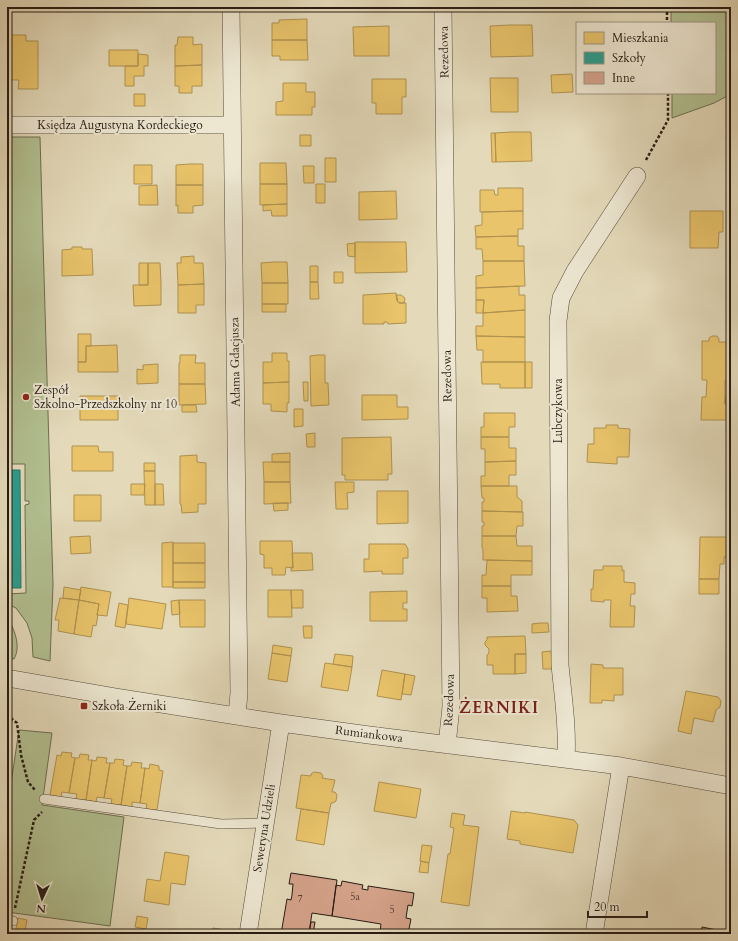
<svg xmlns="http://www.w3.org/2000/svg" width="738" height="941" viewBox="0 0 738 941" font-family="Cardo,serif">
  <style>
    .green { fill: #b2c091; stroke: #6d6e53 }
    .homes { fill: #e9c46a; stroke: #af9250 }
    .schools { fill: #2a9d8f; stroke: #29766a }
    .building { fill: #d4a289; stroke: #281c15 }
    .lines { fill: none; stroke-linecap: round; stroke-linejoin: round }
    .service-casing { stroke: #574c3e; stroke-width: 10 }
    .minor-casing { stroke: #574c3e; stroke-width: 18 }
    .path { stroke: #281c15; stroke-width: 2.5; stroke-dasharray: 3 2; stroke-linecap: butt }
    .service { stroke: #ede7d2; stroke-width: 9 }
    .minor { stroke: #ede7d2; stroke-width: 17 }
    .poi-dot { fill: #8f2418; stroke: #ede7d2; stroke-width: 1.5 }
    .labels { text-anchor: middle; stroke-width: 4; stroke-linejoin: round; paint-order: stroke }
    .number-label { font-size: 10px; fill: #533e32 }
    .street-label { font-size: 12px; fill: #281c15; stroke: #ede7d2 }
    .poi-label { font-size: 12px; fill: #281c15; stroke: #ede7d2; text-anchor: start }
    .district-label { font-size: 16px; font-weight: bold; letter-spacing: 1px; fill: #7a1f14; stroke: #ede7d2 }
  </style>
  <rect width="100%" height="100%" fill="#e4daba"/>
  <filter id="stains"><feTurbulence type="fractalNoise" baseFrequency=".005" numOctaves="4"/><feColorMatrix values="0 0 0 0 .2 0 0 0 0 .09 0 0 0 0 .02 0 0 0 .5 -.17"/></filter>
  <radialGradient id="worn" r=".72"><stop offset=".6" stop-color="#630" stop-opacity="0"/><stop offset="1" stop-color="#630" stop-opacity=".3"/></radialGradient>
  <!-- green -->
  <path class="green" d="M671,7H731V94L714,103L672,118V93H715V23H671Z
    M7,137H40L53,585L50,661L33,657L32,638L27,623L16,608L7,604V594L26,593L25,505L29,504V501H25V464H7Z
    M7,619H8C15,630 21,647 14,659L7,658Z
    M19,730L52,733L42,805L124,817L110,926L7,912V810Z"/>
  <!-- homes -->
  <path class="homes" d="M307,19V40H272V23H279V20Z
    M510,25H532L533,56L491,57L490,26Z
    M389,26V56H354L353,27Z
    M7,35H26V41H38V89H18L19,80H7Z
    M178,37H193V45L202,44V65L175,66V45H177Z
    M272,40H307L308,60H280V56H272Z
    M109,50H138V66H109Z
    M138,54L148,55V66H144V76H134V86H125V66H138Z
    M202,65V86H192V93H179V86H175V66Z
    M572,74L573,92L552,93L551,75Z
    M490,78H518V112H491Z
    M372,79H406V97H402V114H376V103H372Z
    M283,83H306V92H315V107H312V115H276V102L283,101Z
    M134,94H145V106H134Z
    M511,132H531L532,161L496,162L495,133Z
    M491,133H495L496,162H492Z
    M300,135H311V146H300Z
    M325,158H336V182H325Z
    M260,163H286L287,184H260Z
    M190,164H203V185H176V165Z
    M134,165H152V184H134Z
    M303,166H314V183H304Z
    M260,184H287V204L260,205Z
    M316,184H325V203H316Z
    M157,185L158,205H139V186Z
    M176,185H203V205L193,206V213H178V205L176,206Z
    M498,188H523V211L480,212V190H494L495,195H498Z
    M396,191L397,219L359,220V192Z
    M287,204V216H272L271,210L263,211V205Z
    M523,211V229H518V236L476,237L475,226L482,225V212Z
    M690,211H723V232H719L718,248H690Z
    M518,236V246H524V261H483L482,249H476V237Z
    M355,242H406L407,272L355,273Z
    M355,243V257L348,256L347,244Z
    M72,247H82V249H92L93,275L62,276V250L72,249Z
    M194,256V263H203L204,284L178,285L177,263H181V257Z
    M483,261H524L525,286L476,288V276L483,275Z
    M274,262H287L288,283H262L261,263Z
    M139,263H148V285H139Z
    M148,263H160L161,283V305L134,306L133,285H148Z
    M310,266H318V282H310Z
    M334,272H343V283H334Z
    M310,282H318L319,299H310Z
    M262,283H288V304H262Z
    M204,284V305H196V313H178V285Z
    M519,286V295H525V310L483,313L484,300H476V288Z
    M396,293L398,302L399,303H406V323L388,324L387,322H384V324H363V295Z
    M396,295H401L405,298L404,303H399L397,301Z
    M476,300H484L483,313H476Z
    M262,304H286V312H262Z
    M525,310V337L476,336V326H483V313Z
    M78,334H91V346H86V362H78Z
    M476,336L525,337V362H483V350H477Z
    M712,336H717L719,339V342H731L730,380H725V404H729V420H701L702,397H706L707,380H702V341H709V338Z
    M117,345L118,372H78V362H86V346Z
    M272,353H287V361H289V382L263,383V362H272Z
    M180,355H196L195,363H205V384H179V363H180Z
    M317,355H325V383H328L329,405L311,406L310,356Z
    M481,362H525V388H500V384H482Z
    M525,362H532V388H525Z
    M158,364V383L137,384V369L143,370V365Z
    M289,382V403H287V412L271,411V404H263V383Z
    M303,382H308V401H304Z
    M179,384H205L206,404L179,405Z
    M362,395H397V407H408V419L362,420Z
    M80,396H118V420H80Z
    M725,397H730L729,404H725Z
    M182,405H196L197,412H182Z
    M294,409H303V426L294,427Z
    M484,413H515V427H509V437H481V427H484Z
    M606,425H618V428L630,429L629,457H617V464L587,462L588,444H594V428H606Z
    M315,433V447H307L306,434Z
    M391,437L392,474H388V480H345V475H342V438Z
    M481,437H509V448H516V461L485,462V449H481Z
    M72,446H98L99,452H113V471H72Z
    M290,453V462H272V454Z
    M197,455V462L206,463V504H198V512L182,513L181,504H180V456Z
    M516,461V475H509V486H481V476H485V462Z
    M263,462H290V482H264Z
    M144,463H155V471H144Z
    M144,471H155V505H145Z
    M264,482H290L291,503L264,504Z
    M335,482H354V492L347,493L348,509H336Z
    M131,484H145L144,495H131Z
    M155,484H163L164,505H155Z
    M481,486H517V497L522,501V512L482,511V502H484V498H482Z
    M377,491H408V523L377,524Z
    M74,495H101V521H74Z
    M273,503H288V510L274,511Z
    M482,511L523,512V526H517L516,536H482V526H484V522H482Z
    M90,536L91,553L71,554L70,537Z
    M482,536H516L517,546H532V561L483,560V549L482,548Z
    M700,537H731V557H724V564H720L719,579H699Z
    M260,541H292L293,568L286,567L285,575H272V568H264V555L260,554Z
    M173,542V587H162V543Z
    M173,543H205V563H173Z
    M369,544H405L408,549V558H403V574H382V571L364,572V559H369Z
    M292,553H312L313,570L291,571V567L293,568Z
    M487,560L532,561V575H511V586H482V575H486Z
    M173,563H205V582H173Z
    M603,566H622V571L624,570V582L635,583V594H631L630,606H635L634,627H610L611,600H604V602L591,601V589H593L594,570H603Z
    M699,579H719V594H699Z
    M173,582H205V588H173Z
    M482,586H511V596H517L518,611L487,612V598H482Z
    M64,587L81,590L79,600L63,598Z
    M81,587L111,592L107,616L97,615L99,604L79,600Z
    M268,590H291L292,617H268Z
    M291,590H303V608H292Z
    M407,591V603H403V609H407V621H370V592Z
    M60,598L79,600L74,634L58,631L59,620H55Z
    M129,598L166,604L162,629L126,624Z
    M79,600L99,604L97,615H98L96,626L93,625L91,637L74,634Z
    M179,600H205V627H180Z
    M179,600L180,614L172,615L171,601Z
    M119,603L128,605L125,628L115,626Z
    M540,623H548L549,632L532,633V624Z
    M303,626H312V638H304Z
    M525,636L526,654H515V674H493V665H487V655L489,653V649L485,645V642L487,640V637Z
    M273,645L292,648L291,656L272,653Z
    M551,651L552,669H543L542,652Z
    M272,653L291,656L287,682L268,679Z
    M335,654L353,656L352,667L333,664Z
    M515,654H526V673L515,674Z
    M325,663L352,667L348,691L321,687Z
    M591,664L603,665V668H623V695H614V701L602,700V703H590Z
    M382,670L405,674L401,700L377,696Z
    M405,674L415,676L411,695L402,694Z
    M686,691L718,697L721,701L720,707L716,710L713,722L694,718L691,734L678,731Z
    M7,724H11L9,740L7,739Z
    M62,752L72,753L71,757L75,758L69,793L62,792L61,797L50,795L57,755L61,756Z
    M80,754L89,755L88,760H92L86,800L76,799L77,794L69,793L75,758H79Z
    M97,757L107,758L106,763H110L104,798L97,797L96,802L86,800L92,760L96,761Z
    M115,759L124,760L123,765L127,766L121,805L111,804L112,799L104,798L110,763H114Z
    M132,762L142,763L141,768H145L140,803L132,802V807L121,805L127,766H131Z
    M150,764L159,766V770L163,771L157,810L146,809L147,804L140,803L145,768L149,769Z
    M314,772L321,773L323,776L322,778L335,780L332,792H335L337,795L336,801L333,803H331L329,813L296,808L301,775L311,776V774Z
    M379,782L421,789L416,818L374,811Z
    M301,809L329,813L324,845L296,840Z
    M511,811L525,813V812L574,820L578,825L573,853L520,844V841L507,839Z
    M452,813L465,815L463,825L479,827L469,906L441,902L448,854H450L454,828L450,827Z
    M422,845L432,846L429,863L420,861Z
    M165,852L189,856L185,885L171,883L169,905L144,901L147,879L160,881Z
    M421,861L429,863L428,873L419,872Z
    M137,916L148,918L146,929L135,927Z
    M18,918L27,920L25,931L16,929Z
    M213,928L237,932V934H212Z"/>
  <!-- schools -->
  <path class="schools" d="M7,470H20L21,588H7Z"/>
  <!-- building -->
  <path class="building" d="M291,873L337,880L332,916L312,913L309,933L313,934H281L287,899L291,900L292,895L293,884H289Z
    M342,881L363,885L362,889L368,890V886L414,893L412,906L408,905L406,918L411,919L408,934H375L376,932H380L381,924L332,916L336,885L341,886Z
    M311,922H315L313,934L309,933Z
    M702,927L717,930L716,934H701Z
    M604,930L614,931V934H604Z"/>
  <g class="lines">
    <!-- service casing -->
    <g class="service-casing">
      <path id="service" d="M44,799L221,824L265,823
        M7,920L13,921"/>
    </g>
    <!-- minor casing -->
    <g class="minor-casing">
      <path id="minor" d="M231,7L239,693L237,716
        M443,7L451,707L447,745
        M7,125H232
        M7,678L116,697L281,723L369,735L621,766L731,786
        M566,759C568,728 563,696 560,665L558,321L561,298L575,271L637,176
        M248,934L281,723
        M594,934L621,766"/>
    </g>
    <!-- path -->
    <path class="path" d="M667,7V23
      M646,160L668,120V93
      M7,715L8,716L17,723L21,755L28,782L35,790
      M15,908L34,820L42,812"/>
    <!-- service -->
    <use href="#service" class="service"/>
    <!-- minor -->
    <use href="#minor" class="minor"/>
  </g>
  <!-- markers -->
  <g class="poi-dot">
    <circle cx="26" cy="397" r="4"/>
    <rect x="80" y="702" width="8" height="8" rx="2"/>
  </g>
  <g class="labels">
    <!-- number labels -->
    <g class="number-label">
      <text x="355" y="900">5a</text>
      <text x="300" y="902">7</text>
      <text x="392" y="913">5</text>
    </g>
    <!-- street labels -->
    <g class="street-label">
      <text transform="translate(444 52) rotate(-91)" y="4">Rezedowa</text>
      <text x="120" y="129">Księdza Augustyna Kordeckiego</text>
      <text transform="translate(235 362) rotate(-91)" y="4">Adama Gdacjusza</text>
      <text transform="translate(447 376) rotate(-91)" y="4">Rezedowa</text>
      <text transform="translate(558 411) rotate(-90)" y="4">Lubczykowa</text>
      <text transform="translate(449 700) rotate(-88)" y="4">Rezedowa</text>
      <text transform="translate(369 734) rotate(7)" y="4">Rumiankowa</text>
      <text transform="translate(264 828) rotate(-81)" y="4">Seweryna Udzieli</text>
    </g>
    <!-- poi labels -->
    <g class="poi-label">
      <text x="34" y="394">Zespół<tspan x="34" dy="14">Szkolno-Przedszkolny nr 10</tspan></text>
      <text x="92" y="710">Szkoła Żerniki</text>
    </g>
    <!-- district labels -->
    <g class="district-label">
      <text x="499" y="713">ŻERNIKI</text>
    </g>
  </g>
  <!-- margin -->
  <rect width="738" height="941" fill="none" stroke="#e4daba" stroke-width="24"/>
  <rect x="8" y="8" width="722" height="925" fill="none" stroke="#281c15" stroke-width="2"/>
  <rect x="12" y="12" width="714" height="917" fill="none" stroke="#281c15"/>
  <!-- legend -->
  <rect x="576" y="22" width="140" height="72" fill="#ede7d2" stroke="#9e9686"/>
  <rect x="584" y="32" width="20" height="12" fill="#e9c46a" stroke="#9e9686"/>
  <text x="612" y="42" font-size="12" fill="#281c15">Mieszkania</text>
  <rect x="584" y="52" width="20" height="12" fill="#2a9d8f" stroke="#9e9686"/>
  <text x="612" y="62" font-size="12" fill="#281c15">Szkoły</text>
  <rect x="584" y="72" width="20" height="12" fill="#d4a289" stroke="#9e9686"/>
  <text x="612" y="82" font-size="12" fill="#281c15">Inne</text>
  <!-- north arrow -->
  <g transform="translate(42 899) rotate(184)" stroke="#ede7d2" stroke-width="3" paint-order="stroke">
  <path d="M0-3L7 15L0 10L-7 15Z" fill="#281c15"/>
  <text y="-6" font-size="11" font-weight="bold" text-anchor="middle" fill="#281c15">N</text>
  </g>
  <!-- scale -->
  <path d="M588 911v6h59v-6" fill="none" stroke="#281c15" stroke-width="2"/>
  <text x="594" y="911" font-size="12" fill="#281c15" stroke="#ede7d2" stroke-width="3" paint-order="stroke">20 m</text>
  <rect width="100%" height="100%" filter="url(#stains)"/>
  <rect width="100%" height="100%" fill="url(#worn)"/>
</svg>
